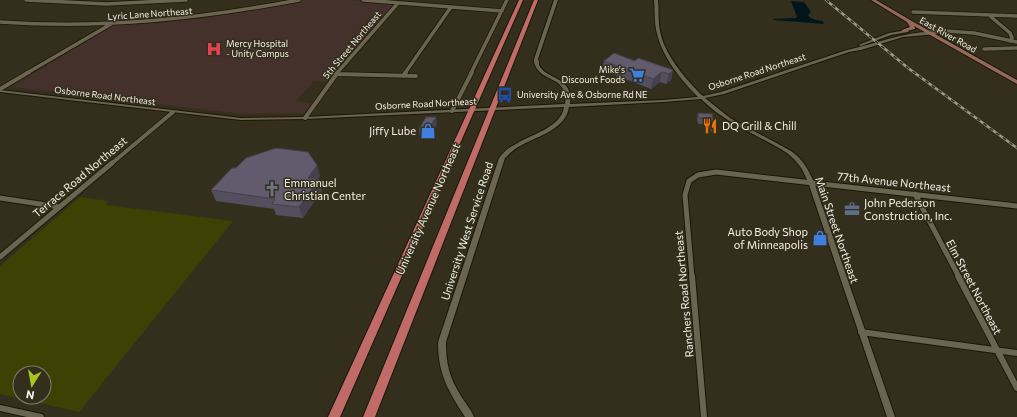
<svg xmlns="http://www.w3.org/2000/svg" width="1017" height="417" viewBox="0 0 1017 417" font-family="Commissioner,sans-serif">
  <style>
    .medical { fill: #44312b }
    .green { fill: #3d4104; fill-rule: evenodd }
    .water { fill: #00161b }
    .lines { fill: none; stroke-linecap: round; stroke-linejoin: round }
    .minor-far3-casing { stroke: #1b1706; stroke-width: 5 }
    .minor-far2-casing { stroke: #1b1706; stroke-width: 5.5 }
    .minor-far1-casing { stroke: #1b1706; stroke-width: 7 }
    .minor-casing { stroke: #1b1706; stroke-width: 8 }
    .tertiary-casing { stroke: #1b1706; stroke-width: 2 }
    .secondary-casing { stroke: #1b1706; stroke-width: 2 }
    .primary-casing { stroke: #1b1706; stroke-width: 2 }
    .minor-far3 { stroke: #6a6451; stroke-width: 3.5 }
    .minor-far2 { stroke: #6a6451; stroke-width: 4 }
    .minor-far1 { stroke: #6a6451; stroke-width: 5 }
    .minor { stroke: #6a6451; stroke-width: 6 }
    .tertiary { fill: #6a6451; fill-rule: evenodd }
    .secondary { fill: #95685c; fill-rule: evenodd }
    .primary { fill: #c06b67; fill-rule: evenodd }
    .rail-casing { stroke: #9e9a8c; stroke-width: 2.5 }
    .rail { stroke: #342f1d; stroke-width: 1.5; stroke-dasharray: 4; stroke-linecap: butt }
    .wall { fill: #544e5f }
    .shaded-wall { fill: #45404d }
    .building { fill: #625b6e; stroke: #45404d }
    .labels { text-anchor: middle; stroke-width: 3; stroke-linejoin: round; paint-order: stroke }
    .far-street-label { font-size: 9px; fill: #f4f1e6; stroke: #342f1d }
    .far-poi-label { font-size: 9px; fill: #f4f1e6; stroke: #342f1d; text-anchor: start }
    .poi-label { font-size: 11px; fill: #f4f1e6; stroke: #342f1d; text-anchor: start }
    .street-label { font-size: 11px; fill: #f4f1e6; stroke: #342f1d }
  </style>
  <rect width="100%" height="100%" fill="#342f1d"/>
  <!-- medical -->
  <path class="medical" d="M302,0H347L395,4L326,82L314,81L296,101L312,103L304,113L241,114L12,87L113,25L143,24L207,18L250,11Z"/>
  <!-- green -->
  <path class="green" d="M80,197L108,201L106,205L233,221L79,412L0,394V266ZM20,373H44V397H20Z"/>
  <!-- water -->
  <path class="water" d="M791,1L804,2L811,12L808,15C811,20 817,20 823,21L824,24L774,20L773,19L795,18L797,17Z"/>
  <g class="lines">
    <!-- minor-far3 casing -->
    <g class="minor-far3-casing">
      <path id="minor-far3" d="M26,0L106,4L186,0
        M363,0L502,11
        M913,12L1017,16
        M990,16L1010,33L1012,38L1010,41
        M0,22C103,29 198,19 299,0
        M932,30L974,33L1017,42
        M984,49L1017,48
        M27,73L111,24
        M337,73L398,3
        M405,73L451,7
        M471,73L507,0"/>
    </g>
    <!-- minor-far2 casing -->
    <g class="minor-far2-casing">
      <path id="minor-far2" d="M336,74L416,76
        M403,76L406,72
        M0,89L29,72
        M452,111L472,72
        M305,118L338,72
        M111,164L173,112"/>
    </g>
    <!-- minor-far1 casing -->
    <g class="minor-far1-casing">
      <path id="minor-far1" d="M915,194L959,277
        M0,198L60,207
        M0,257L112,163
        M692,277L685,195L689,181L698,175L716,172L1017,206"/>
    </g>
    <!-- minor casing -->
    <g class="minor-casing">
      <path id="minor" d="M692,276L704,417
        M958,276L1017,388
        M861,332L1017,353
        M0,408L41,417"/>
    </g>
    <!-- tertiary casing -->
    <g class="tertiary-casing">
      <path id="tertiary" d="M554,0H558L538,59C539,61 539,63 539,65C546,80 574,76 570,104L663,100L698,97C681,80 663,58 657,34C654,23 655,11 654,0H658C659,10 658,21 660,31C664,54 686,80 703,96L721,92L847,50C877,44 907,30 939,32L940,33L938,34L903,37L861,50L849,52L724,94L705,98L730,118L791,151C804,161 807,167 814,182L895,417H887L808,182C802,168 799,163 787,153C757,134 727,125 701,99L663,102L569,107C566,129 538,136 522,145C515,148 510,153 505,158L446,342C446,363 449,377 461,396C465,403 471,409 474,417H465C448,390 438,375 438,342L499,158C504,152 509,147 516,144C531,134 561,128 564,107L305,119L241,120L0,92V90L241,118L305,117L565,104C569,76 542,83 535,65C534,63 534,61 534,59Z
        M907,30L909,31L908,32L891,35L861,46L858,45L889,33Z"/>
    </g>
    <!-- secondary casing -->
    <g class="secondary-casing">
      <path id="secondary" d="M871,0H876L910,20L1017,80V84L914,26L915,28V29L902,32V30L910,27L907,22Z"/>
    </g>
    <!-- primary casing -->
    <g class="primary-casing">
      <path id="primary" d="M519,0H523L340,417H328Z
        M534,0H538L375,417H363Z"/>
    </g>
    <!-- minor-far3 -->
    <use href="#minor-far3" class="minor-far3"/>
    <!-- minor-far2 -->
    <use href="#minor-far2" class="minor-far2"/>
    <!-- minor-far1 -->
    <use href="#minor-far1" class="minor-far1"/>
    <!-- minor -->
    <use href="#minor" class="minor"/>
    <!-- tertiary -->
    <use href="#tertiary" class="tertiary"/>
    <!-- secondary -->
    <use href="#secondary" class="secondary"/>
    <!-- primary -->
    <use href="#primary" class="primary"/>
    <!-- rail casing -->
    <g class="rail-casing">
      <path id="rail" d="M826,0L908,68L1017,148"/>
    </g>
    <!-- rail -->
    <use href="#rail" class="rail"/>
  </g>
  <!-- wall -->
  <path class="wall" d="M604,61H635L673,70L671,80L666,84L660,82L651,89L602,70Z
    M698,113L712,114L715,128L713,133L705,124H698L697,118Z
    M437,125L429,138L420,137L419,129Z
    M317,165L320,176L318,179H319L322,190L303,218L276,215L274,209L216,201L211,190Z"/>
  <!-- shaded-wall -->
  <path class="shaded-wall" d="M673,70L671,80L666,84L669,74Z
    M662,72L660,82L651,89L653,79Z
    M436,117L437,125L429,138L428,130Z
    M317,165L320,176L311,189L308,178Z
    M319,179L322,190L303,218L299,207Z"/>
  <!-- building -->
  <path class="building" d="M614,53L635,61L638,58L673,70L669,74L662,72L653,79L604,61Z
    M698,113L712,114L715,128L707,119L699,118Z
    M426,117H436L428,130L419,129Z
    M276,148L308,152L317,165L308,178L319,179L299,207L272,204L275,199L211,190L232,168H236L246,158Z"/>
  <!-- icons -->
  <defs>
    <g id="hospital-bare" transform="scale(1.2)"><path d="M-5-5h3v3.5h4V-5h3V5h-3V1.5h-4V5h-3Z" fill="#e0444e" stroke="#342f1d" stroke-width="2.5" paint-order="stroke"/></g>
    <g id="supermarket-bare" transform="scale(1.2)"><path d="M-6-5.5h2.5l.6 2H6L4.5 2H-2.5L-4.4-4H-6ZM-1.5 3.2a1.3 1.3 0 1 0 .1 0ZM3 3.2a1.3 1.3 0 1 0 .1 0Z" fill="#3f7fe0" stroke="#342f1d" stroke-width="2.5" paint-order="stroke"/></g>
    <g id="bus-bare" transform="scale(1.2)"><path d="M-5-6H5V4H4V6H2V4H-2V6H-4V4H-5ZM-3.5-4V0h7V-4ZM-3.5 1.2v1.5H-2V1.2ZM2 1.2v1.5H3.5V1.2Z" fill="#1a4fb4" stroke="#342f1d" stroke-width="2.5" paint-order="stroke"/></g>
    <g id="restaurant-bare" transform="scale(1.2)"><path d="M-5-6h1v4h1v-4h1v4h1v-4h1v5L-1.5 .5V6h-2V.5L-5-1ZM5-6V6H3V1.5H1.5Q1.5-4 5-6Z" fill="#e8710a" stroke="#342f1d" stroke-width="2.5" paint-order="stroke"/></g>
    <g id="shop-bare" transform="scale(1.2)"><path d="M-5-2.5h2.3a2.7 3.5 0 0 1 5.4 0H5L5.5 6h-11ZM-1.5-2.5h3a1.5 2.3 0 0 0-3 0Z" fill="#3f7fe0" stroke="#342f1d" stroke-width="2.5" paint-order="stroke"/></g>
    <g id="church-bare" transform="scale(1.2)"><path d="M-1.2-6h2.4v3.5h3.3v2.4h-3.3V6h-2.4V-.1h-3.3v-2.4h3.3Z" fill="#6b7280" stroke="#342f1d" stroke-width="2.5" paint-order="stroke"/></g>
    <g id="office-bare" transform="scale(1.2)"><path d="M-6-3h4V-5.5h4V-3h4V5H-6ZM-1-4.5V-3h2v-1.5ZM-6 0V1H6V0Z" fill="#5c6f8a" stroke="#342f1d" stroke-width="2.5" paint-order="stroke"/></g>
  </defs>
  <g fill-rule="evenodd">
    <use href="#hospital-bare" x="214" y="49"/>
    <use href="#supermarket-bare" x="637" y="75"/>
    <use href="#bus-bare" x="505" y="95"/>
    <use href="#restaurant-bare" x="710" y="126"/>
    <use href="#shop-bare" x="428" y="131"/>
    <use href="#church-bare" x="272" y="189"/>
    <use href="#office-bare" x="852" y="209"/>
    <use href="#shop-bare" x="820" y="238"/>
  </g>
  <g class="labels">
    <!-- far-street labels -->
    <g class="far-street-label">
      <text transform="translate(150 14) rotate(-4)" y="3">Lyric Lane Northeast</text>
      <text transform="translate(948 35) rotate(29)" y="3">East River Road</text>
      <text transform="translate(352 45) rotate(-50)" y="3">5th Street Northeast</text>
      <text transform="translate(757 72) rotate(-18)" y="3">Osborne Road Northeast</text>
      <text transform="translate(105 96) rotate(7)" y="3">Osborne Road Northeast</text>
      <text transform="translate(426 104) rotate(-3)" y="3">Osborne Road Northeast</text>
    </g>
    <!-- far-poi labels -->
    <g class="far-poi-label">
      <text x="226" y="47">Mercy Hospital<tspan x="226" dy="10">- Unity Campus</tspan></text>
      <text x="625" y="73" text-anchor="end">Mike's<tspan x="625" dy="10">Discount Foods</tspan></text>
      <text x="517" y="98">University Ave &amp; Osborne Rd NE</text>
    </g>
    <!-- poi labels -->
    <g class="poi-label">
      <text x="722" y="130">DQ Grill &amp; Chill</text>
      <text x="416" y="135" text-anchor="end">Jiffy Lube</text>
      <text x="284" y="187">Emmanuel<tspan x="284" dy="13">Christian Center</tspan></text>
      <text x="864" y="207">John Pederson<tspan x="864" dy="13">Construction, Inc.</tspan></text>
      <text x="808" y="236" text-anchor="end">Auto Body Shop<tspan x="808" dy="13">of Minneapolis</tspan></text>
    </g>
    <!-- street labels -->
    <g class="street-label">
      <text transform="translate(80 177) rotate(-40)" y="4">Terrace Road Northeast</text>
      <text transform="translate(894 182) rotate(6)" y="4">77th Avenue Northeast</text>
      <text transform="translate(428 209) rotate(-66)" y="4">University Avenue Northeast</text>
      <text transform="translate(837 230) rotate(71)" y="4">Main Street Northeast</text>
      <text transform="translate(467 231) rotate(-72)" y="4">University West Service Road</text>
      <text transform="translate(974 287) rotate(62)" y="4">Elm Street Northeast</text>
      <text transform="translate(684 294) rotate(-95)" y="4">Ranchers Road Northeast</text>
    </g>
  </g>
  <!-- north arrow -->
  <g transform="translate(32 385) rotate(191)"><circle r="19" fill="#342f1d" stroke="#817d6d"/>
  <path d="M0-3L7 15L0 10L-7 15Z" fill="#a8c71d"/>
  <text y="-6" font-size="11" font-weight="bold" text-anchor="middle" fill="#f4f1e6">N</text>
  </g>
</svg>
